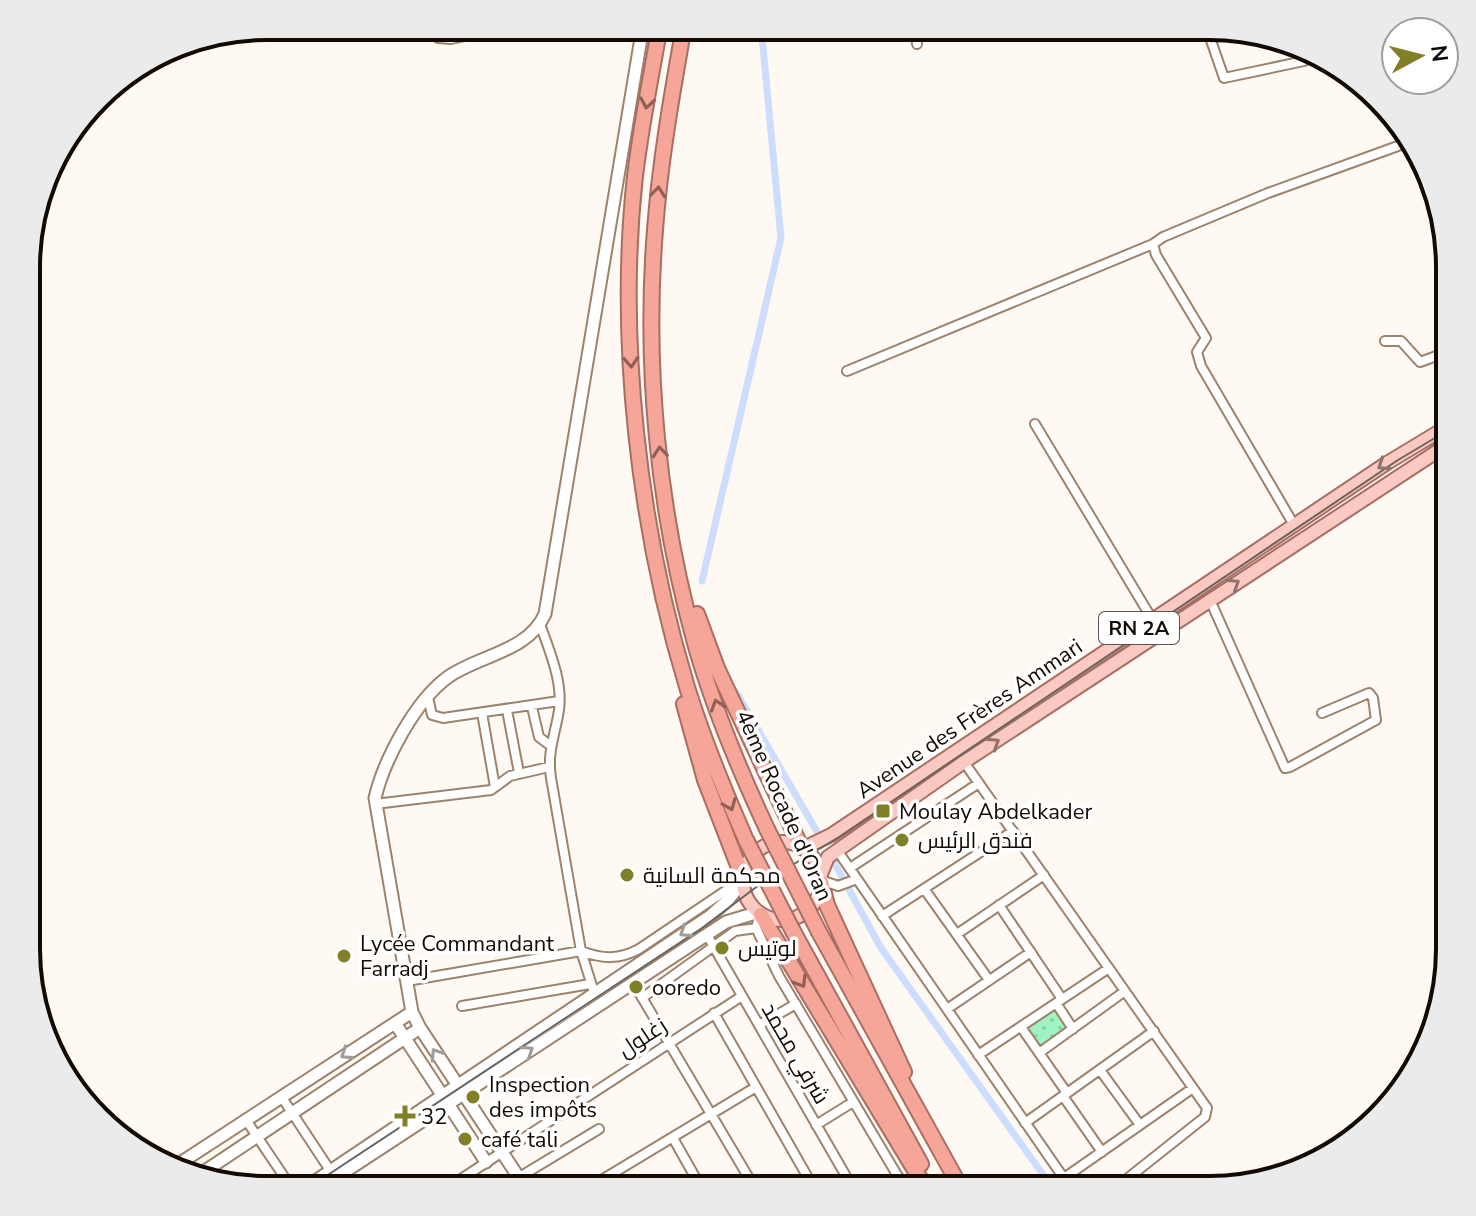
<svg xmlns="http://www.w3.org/2000/svg" width="1476" height="1216" viewBox="0 0 1476 1216" font-family="'Nunito Sans',Cairo,sans-serif">
  <style>
    .garden { fill: url(#garden-dots) }
    .lines { fill: none; stroke-linecap: round; stroke-linejoin: round }
    .canal { stroke: #cdddfe; stroke-width: 7 }
    .minor-casing { stroke: #9c836b; stroke-width: 12 }
    .secondary-casing { stroke: #9c836b; stroke-width: 15 }
    .primary-casing { stroke: #a76f64; stroke-width: 16 }
    .motorway-casing { stroke: #a76f64; stroke-width: 18 }
    .minor { stroke: #fff; stroke-width: 8 }
    .secondary { stroke: #fff; stroke-width: 11 }
    .primary { stroke: #fac9c2; stroke-width: 12 }
    .motorway { stroke: #f6a599; stroke-width: 14 }
    .tram { stroke: #6b635d; stroke-width: 2 }
    .motorway-bridge-casing { stroke: #a76f64; stroke-width: 18; stroke-linecap: butt }
    .motorway-bridge { stroke: #f6a599; stroke-width: 14 }
    .oneway { stroke: #905f56 }
    .oneway2 { stroke: #92736c }
    .oneway3 { stroke: #a19d9a }
    .poi-dot { fill: #817f27; stroke: #fff; stroke-width: 3 }
    .labels { text-anchor: middle; stroke-width: 7; stroke-linejoin: round; paint-order: stroke }
    .shield { fill: #fff; stroke: #5a544f; stroke-width: 2 }
    .shield-label { font-size: 20px; font-weight: bold; fill: #130a03 }
    .street-label { font-size: 22px; fill: #130a03; stroke: #fff }
    .poi-label { font-size: 22px; fill: #130a03; stroke: #fff; text-anchor: start }
    .rim { fill: none; stroke: #130a03; stroke-width: 4 }
  </style>
  <defs>
    <pattern id="garden-dots" width="8" height="8" patternUnits="userSpaceOnUse" patternTransform="scale(2)"><rect width="8" height="8" fill="#9ff2c1"/><path d="M2 2h.1M6 6h.1" fill="none" stroke="#88cea4" stroke-width="1.8" stroke-linecap="round"/></pattern>
  </defs>
  <rect width="100%" height="100%" fill="#fff9f4"/>
  <!-- garden -->
  <path class="garden" d="M1055,1008L1067,1026L1041,1045L1028,1027Z"/>
  <g class="lines">
    <!-- canal -->
    <path class="canal" d="M702,581L781,238L761,26
      M736,692L823,842
      M829,853L881,948L1054,1190"/>
    <!-- minor casing -->
    <g class="minor-casing">
      <path id="minor" d="M432,26L438,38L451,39L510,26
        M914,26L917,44
        M1206,26L1224,78L1304,61V46
        M1385,341H1401L1420,362L1450,351
        M847,371L1153,244
        M1035,424L1152,619
        M1294,525L1201,366L1197,352L1206,338L1156,255L1153,244L1163,237L1268,193L1409,142
        M1210,600L1285,768L1290,767L1376,720L1373,698L1369,693L1322,713
        M540,624C549,650 563,681 559,710C555,736 547,751 551,778L581,951L594,992
        M428,697L432,715L443,718L559,701
        M532,707L539,737L551,746
        M507,710L519,773
        M482,713L495,787
        M964,762L1207,1108L1205,1117L1113,1190
        M375,804L491,790L510,776L549,767
        M837,850L1072,1190
        M850,868L979,783
        M821,880L838,886L857,879
        M925,890L989,980
        M999,905L1062,999
        M760,913L756,928L779,976L906,1190
        M882,916L1013,831
        M957,934L1044,875
        M707,935L854,1190
        M407,981L581,951C602,959 619,960 639,949L740,881
        M634,984L756,1190
        M642,998L735,931L756,928
        M1056,1003L1073,1029
        M462,1006L590,984
        M947,1009L1031,952
        M714,1013L815,1190
        M759,1025L796,1004
        M1021,1027L1067,1093
        M1039,1053L1125,991
        M978,1055L1109,968
        M1100,1070L1140,1125
        M281,1096L343,1190
        M1063,1096L1102,1152
        M246,1120L293,1190
        M1025,1123L1154,1031
        M816,1125L853,1102
        M673,1138L699,1184L690,1190
        M1064,1178L1193,1088
        M444,1190L742,996
        M498,1190L599,1129
        M585,1190L756,1087
        M794,1190L810,1180
        M873,1190L898,1176"/>
    </g>
    <!-- secondary casing -->
    <g class="secondary-casing">
      <path id="secondary" d="M395,1023L486,1162
        M171,1169L412,1012
        M196,1177L420,1028
        M302,1190L710,916L728,900L743,881
        M317,1190L726,922L759,912
        M527,1190L420,1028L412,1012L375,798C384,760 415,701 448,677C479,655 528,652 545,614L643,26"/>
    </g>
    <!-- primary casing -->
    <g class="primary-casing">
      <path id="primary" d="M743 881a39 39 0 1 1 78 0a39 39 0 1 1-78 0Z
        M804,848L831,835L1387,463L1450,425
        M821,874L828,857L964,762L1450,443"/>
    </g>
    <!-- motorway casing -->
    <g class="motorway-casing">
      <path id="motorway" d="M660,26C651,76 641,126 635,176C617,340 639,529 687,687C703,739 724,790 746,840
        M684,26C672,94 660,161 655,230C644,367 658,510 695,643C713,707 739,769 767,829
        M697,614L717,668L801,847
        M684,704L705,780L743,878
        M821,882L827,905L904,1072
        M761,915L927,1190
        M819,932L962,1190
        M794,933L921,1164"/>
    </g>
    <!-- minor -->
    <use href="#minor" class="minor"/>
    <!-- secondary -->
    <use href="#secondary" class="secondary"/>
    <!-- primary -->
    <use href="#primary" class="primary"/>
    <!-- motorway -->
    <use href="#motorway" class="motorway"/>
    <!-- tram -->
    <path class="tram" d="M305,1190L702,928L759,885L839,837L1398,460L1450,429"/>
    <!-- motorway-bridge casing -->
    <g class="motorway-bridge-casing">
      <path id="motorway-bridge" d="M767,829L819,932
        M746,840L794,933"/>
    </g>
    <!-- motorway-bridge -->
    <use href="#motorway-bridge" class="motorway-bridge"/>
  </g>
  <!-- one-way arrows -->
  <defs><path id="oneway-chevron" d="M-2-3.5L2.5 0L-2 3.5" fill="none" stroke-width="1.6" stroke-linecap="round" stroke-linejoin="round" transform="scale(2)"/></defs>
  <g class="oneway">
    <use href="#oneway-chevron" transform="translate(647 103) rotate(100)"/>
    <use href="#oneway-chevron" transform="translate(658 192) rotate(-84)"/>
    <use href="#oneway-chevron" transform="translate(631 362) rotate(87)"/>
    <use href="#oneway-chevron" transform="translate(660 452) rotate(-96)"/>
    <use href="#oneway-chevron" transform="translate(717 705) rotate(-108)"/>
    <use href="#oneway-chevron" transform="translate(730 805) rotate(68)"/>
    <use href="#oneway-chevron" transform="translate(801 982) rotate(59)"/>
  </g>
  <g class="oneway2">
    <use href="#oneway-chevron" transform="translate(1383 465) rotate(147)"/>
    <use href="#oneway-chevron" transform="translate(1234 584) rotate(-33)"/>
    <use href="#oneway-chevron" transform="translate(994 743) rotate(-33)"/>
  </g>
  <g class="oneway3">
    <use href="#oneway-chevron" transform="translate(685 932) rotate(147)"/>
    <use href="#oneway-chevron" transform="translate(528 1051) rotate(-33)"/>
    <use href="#oneway-chevron" transform="translate(346 1054) rotate(147)"/>
    <use href="#oneway-chevron" transform="translate(436 1054) rotate(-123)"/>
  </g>
  <!-- markers -->
  <g class="poi-dot">
    <rect x="875" y="803" width="16" height="16" rx="4"/>
    <circle cx="902" cy="840" r="8"/>
    <circle cx="627" cy="875" r="8"/>
    <circle cx="722" cy="948" r="8"/>
    <circle cx="344" cy="956" r="8"/>
    <circle cx="636" cy="987" r="8"/>
    <circle cx="473" cy="1097" r="8"/>
    <path d="M401 1104h8v8h8v8h-8v8h-8v-8h-8v-8h8z"/>
    <circle cx="465" cy="1139" r="8"/>
  </g>
  <g class="labels">
    <!-- shield labels -->
    <rect class="shield" x="1099" y="612" width="80" height="32" rx="6"/>
    <g class="shield-label">
      <text x="1139" y="635">RN 2A</text>
    </g>
    <!-- street labels -->
    <g class="street-label">
      <text transform="translate(969 718) rotate(-34)" y="8">Avenue des Frères Ammari</text>
      <text transform="translate(785 805) rotate(66)" y="8">4ème Rocade d'Oran</text>
      <text transform="translate(642 1037) rotate(-33)" y="8">زغلول</text>
      <text transform="translate(796 1053) rotate(60)" y="8">شرفي محمد</text>
    </g>
    <!-- poi labels -->
    <g class="poi-label">
      <text x="899" y="819">Moulay Abdelkader</text>
      <text x="918" y="848">فندق الرئيس</text>
      <text x="643" y="883">محكمة السانية</text>
      <text x="360" y="951">Lycée Commandant<tspan x="360" dy="25">Farradj</tspan></text>
      <text x="738" y="956">لوتيس</text>
      <text x="652" y="995">ooredo</text>
      <text x="489" y="1092">Inspection<tspan x="489" dy="25">des impôts</tspan></text>
      <text x="421" y="1124">32</text>
      <text x="481" y="1147">café tali</text>
    </g>
  </g>
  <!-- crop -->
  <path d="M0 0H1476V1216H0ZM267 40H1209A227 227 0 0 1 1436 267V949A227 227 0 0 1 1209 1176H267A227 227 0 0 1 40 949V267A227 227 0 0 1 267 40Z" fill="#ecebeb" fill-rule="evenodd"/>
  <path class="rim" d="M267 40H1209A227 227 0 0 1 1436 267V949A227 227 0 0 1 1209 1176H267A227 227 0 0 1 40 949V267A227 227 0 0 1 267 40Z"/>
  <!-- north arrow -->
  <g transform="translate(1420 56) rotate(83)"><circle r="38" fill="#ffffff" stroke="#a19d9a" stroke-width="2"/>
  <path d="M0-6L14 30L0 20L-14 30Z" fill="#817f27"/>
  <text y="-12" font-size="22" font-weight="bold" text-anchor="middle" fill="#130a03">N</text>
  </g>
</svg>
